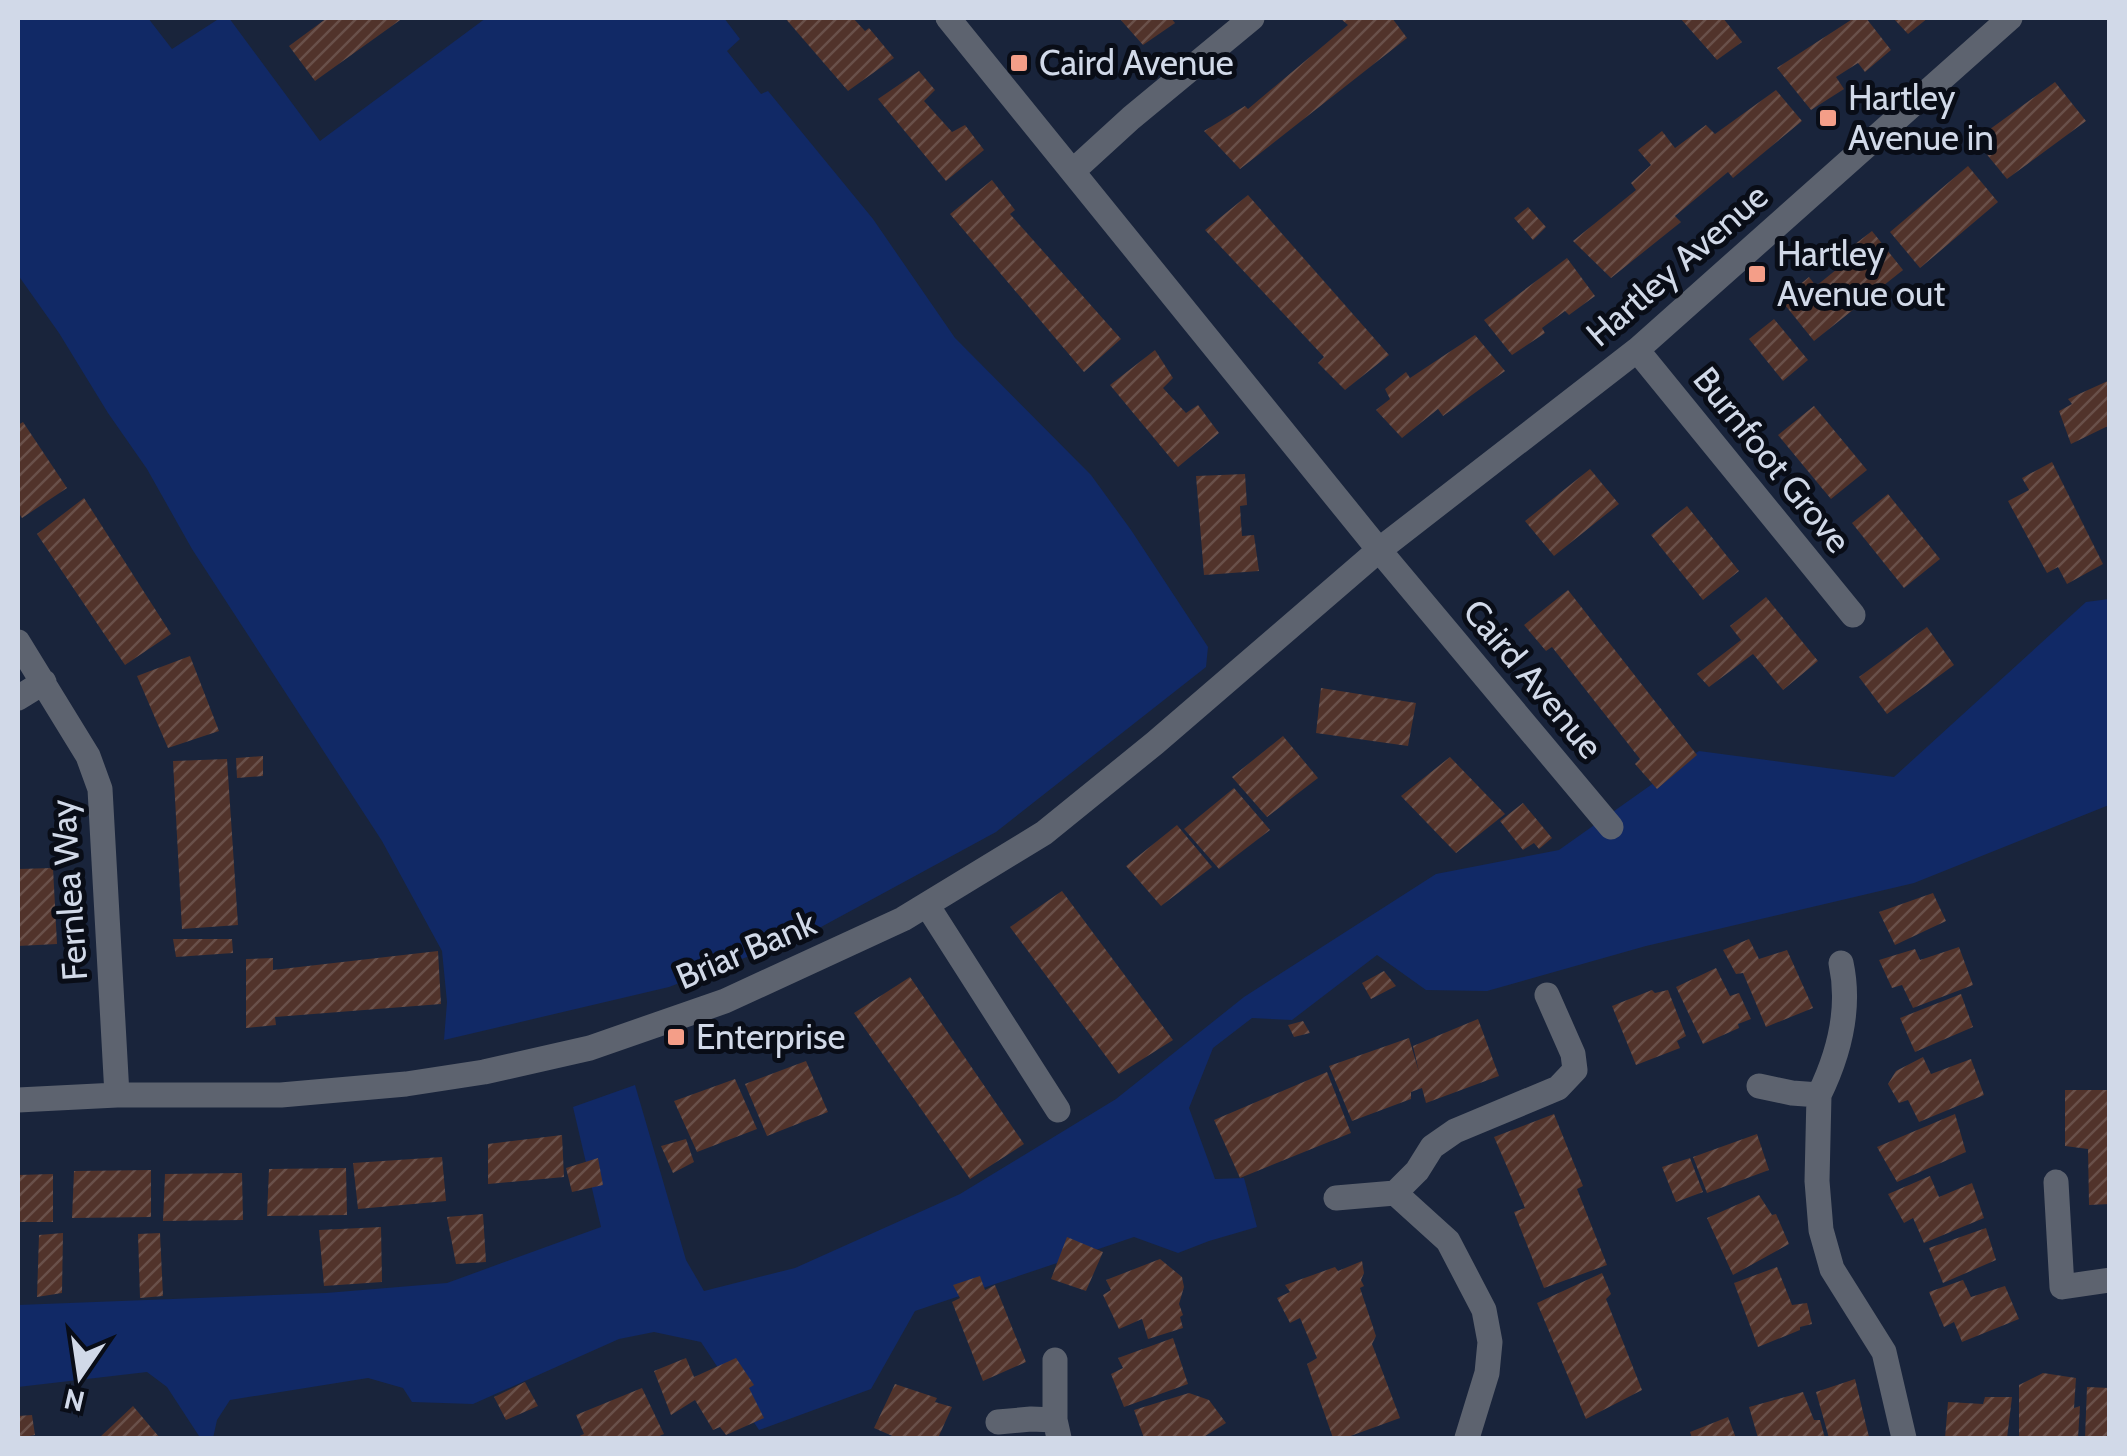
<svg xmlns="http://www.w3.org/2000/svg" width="2127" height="1456" viewBox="0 0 2127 1456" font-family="Cabin,sans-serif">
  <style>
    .green { fill: #112966 }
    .building { fill: url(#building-hatch) }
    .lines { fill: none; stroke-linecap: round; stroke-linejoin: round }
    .minor { stroke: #5d636f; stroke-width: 25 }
    .poi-dot { fill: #f49e88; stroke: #090d17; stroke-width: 4 }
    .labels { text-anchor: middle; stroke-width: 10; stroke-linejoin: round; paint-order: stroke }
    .poi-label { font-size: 35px; fill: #d1d9e8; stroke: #090d17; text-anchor: start }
    .street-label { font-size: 35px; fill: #d1d9e8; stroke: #090d17 }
  </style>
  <defs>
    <pattern id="building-hatch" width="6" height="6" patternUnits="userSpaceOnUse" patternTransform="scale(2.5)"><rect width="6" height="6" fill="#51332b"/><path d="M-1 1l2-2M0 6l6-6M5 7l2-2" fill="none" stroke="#69504a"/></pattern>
  </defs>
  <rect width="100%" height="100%" fill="#19243b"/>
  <!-- green -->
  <path class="green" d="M18,18H148L172,49L220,18H229L320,141L486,18H724L740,39L727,51L761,94L768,91L873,219L955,338L1091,475L1131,530L1208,647L1206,667L996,832L810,933L669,987L444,1040L447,1002L442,951L382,841L192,549L147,469L108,413L59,333L18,275Z
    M2109,599V805L1914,883L1646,946L1487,991L1426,990L1377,955L1292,1020L1252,1018L1213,1048L1189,1108L1215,1179L1244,1178L1257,1227L1209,1241L1178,1253L1134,1237L915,1311L871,1389L759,1430L701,1342L654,1332L619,1339L473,1404L412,1402L403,1388L368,1378L230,1400L217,1420L213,1438H202L199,1436L167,1387L147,1372L18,1387V1305L326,1293L447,1283L601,1227L573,1107L635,1085L686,1260L704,1291L795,1268L960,1194L1116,1099L1244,997L1436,874L1559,850L1699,751L1894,777L2086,602Z"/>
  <!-- building -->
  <path class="building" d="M327,18H403L315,81L289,46Z
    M785,18H853L865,31L869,28L894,58L848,91Z
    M1119,18H1171L1175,23L1143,45Z
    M1344,18H1392L1407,38L1240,169L1204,131L1245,106L1248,109L1348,25L1341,19Z
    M1680,18H1723L1742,42L1717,60Z
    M1854,18H1866L1891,50L1865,72L1858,63L1836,77L1844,89L1811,110L1777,68Z
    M1893,18H1928L1908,34Z
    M919,71L935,90L924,101L952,132L965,125L984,150L946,181L878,99Z
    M2055,82L2086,121L2007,179L1975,140Z
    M1776,90L1802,121L1733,178L1728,172L1675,216L1681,222L1611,278L1573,241L1636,190L1631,183L1651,165L1638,150L1662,131L1675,148L1706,125L1715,134Z
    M1968,166L1998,202L1920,268L1890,232Z
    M992,180L1015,210L1010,214L1121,339L1084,372L950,214Z
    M1248,195L1389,355L1345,390L1318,363L1324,357L1205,230Z
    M1528,207L1546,227L1533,240L1514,218Z
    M1872,231L1903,270L1814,341L1781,300L1809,277L1816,286L1847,261L1841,255Z
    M1567,258L1595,296L1569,315L1565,311L1542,328L1545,333L1512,355L1484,320Z
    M1774,319L1808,360L1783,381L1749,339Z
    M1475,335L1505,371L1443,416L1438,409L1402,438L1376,410L1390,399L1385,389L1406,372L1410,378Z
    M1155,350L1173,378L1163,388L1186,413L1198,405L1219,433L1178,467L1110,385Z
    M2110,380V425L2071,444L2059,411L2072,404L2068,399Z
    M1814,406L1867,470L1831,499L1778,435Z
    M23,422L67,488L22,518L18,512V425Z
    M2052,462L2103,564L2067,584L2058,567L2047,573L2008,501L2029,490L2022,478Z
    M1590,469L1619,504L1554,556L1525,521Z
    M1245,474L1247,505L1240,506L1242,536L1254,535L1259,571L1204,575L1196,476Z
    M1888,494L1940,559L1904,588L1852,523Z
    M84,498L171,634L125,665L37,534Z
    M1687,506L1739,571L1703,600L1651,535Z
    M1568,590L1697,755L1657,789L1635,764L1640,759L1552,647L1546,651L1524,625Z
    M1766,597L1818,661L1783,690L1753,654L1709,687L1697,674L1741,640L1730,626Z
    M1927,627L1954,665L1887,714L1859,677Z
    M190,656L219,731L168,748L137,676Z
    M1321,688L1416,703L1408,746L1316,733Z
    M1283,736L1318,778L1267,817L1232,777Z
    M263,756V776L237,778L236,758Z
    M1450,757L1505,814L1456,853L1401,796Z
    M227,759L238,925L182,929L173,761Z
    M1234,788L1270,830L1219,869L1184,829Z
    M1523,803L1552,838L1539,849L1534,843L1523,850L1500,821Z
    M1177,825L1212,867L1161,906L1126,866Z
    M53,868L57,944L18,946V869Z
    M1062,891L1173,1040L1119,1074L1010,927Z
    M1933,893L1946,921L1895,945L1879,912Z
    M173,939H232L233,953L176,957Z
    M1749,939L1759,959L1787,950L1813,1008L1766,1027L1743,973L1736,974L1723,950Z
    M1959,947L1973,985L1913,1008L1902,985L1892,988L1879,960L1915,949L1920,960Z
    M438,951L441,1004L275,1017L276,1025L246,1028V959L273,958V970Z
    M1716,968L1730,996L1739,993L1751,1019L1738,1024L1739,1028L1703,1044L1676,987Z
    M1384,971L1396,986L1371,999L1362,983Z
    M910,977L1024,1144L970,1179L854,1013Z
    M1652,990L1655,993L1668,990L1686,1036L1677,1041L1680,1048L1636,1065L1612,1006Z
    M1961,994L1973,1027L1915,1052L1900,1018Z
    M1478,1019L1499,1076L1426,1103L1422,1088L1411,1092V1099L1352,1121L1329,1066L1409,1038L1419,1072L1413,1046Z
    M1303,1021L1310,1033L1294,1037L1288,1025Z
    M1923,1057L1931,1074L1971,1059L1984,1095L1919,1122L1908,1100L1899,1103L1888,1084L1896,1071Z
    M806,1061L828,1112L767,1136L745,1084Z
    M1327,1072L1351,1133L1240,1178L1214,1120Z
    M735,1079L757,1129L697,1152L674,1101Z
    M2065,1090H2110V1204L2089,1205L2088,1149L2065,1146Z
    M1554,1114L1583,1186L1577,1189L1607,1265L1544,1288L1514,1212L1525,1208L1494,1137Z
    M1955,1114L1966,1152L1897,1182L1877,1147Z
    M1757,1134L1769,1170L1707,1193L1693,1157Z
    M562,1135L564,1177L488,1184V1144Z
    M686,1139L694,1162L673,1173L661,1146Z
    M442,1157L446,1201L358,1209L353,1163Z
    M598,1158L603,1185L572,1192L566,1168Z
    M1690,1158L1703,1192L1676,1202L1662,1167Z
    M346,1168L347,1215L267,1216L269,1169Z
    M151,1170V1217L72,1218L74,1171Z
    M242,1173L243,1220L163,1221L165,1174Z
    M53,1174V1222H18V1175Z
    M1930,1176L1939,1197L1972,1183L1984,1218L1924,1243L1913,1218L1904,1223L1888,1194Z
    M1759,1195L1772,1215L1776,1214L1789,1244L1733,1275L1707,1218Z
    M483,1214L486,1262L456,1264L447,1217Z
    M381,1227L382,1282L324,1286L319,1230Z
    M1986,1228L1996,1260L1943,1283L1929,1248Z
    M63,1233L62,1293L37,1297L39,1235Z
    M160,1233L163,1296L140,1298L138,1234Z
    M1067,1237L1103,1252L1086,1291L1051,1279Z
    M1160,1259L1182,1277L1184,1287L1179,1304L1183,1315L1180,1317L1183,1328L1148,1339L1142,1319L1119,1329L1103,1295L1111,1290L1106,1280Z
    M1362,1261L1364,1273L1361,1280L1364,1286L1360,1288L1376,1336L1372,1344L1400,1418L1345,1438H1333L1307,1364L1317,1358L1300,1318L1290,1323L1277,1298L1290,1292L1285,1285L1335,1267L1338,1271Z
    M1777,1267L1792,1305L1807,1303L1812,1324L1800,1327V1330L1758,1347L1734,1283Z
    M1602,1273L1611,1294L1606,1299L1642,1390L1586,1419L1537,1303Z
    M980,1276L985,1290L995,1285L1026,1362L983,1381L952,1302L960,1298L953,1285Z
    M1963,1280L1971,1297L2005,1286L2019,1319L1962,1342L1954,1322L1944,1327L1929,1292Z
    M1173,1338L1188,1384L1124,1407L1111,1374L1123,1368L1118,1358Z
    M686,1358L694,1377L736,1358L754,1385L749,1388L764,1418L726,1435L720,1427L713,1430L695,1400L671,1415L654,1371Z
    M2043,1373L2076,1378L2074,1408L2080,1406L2078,1438H2019V1385Z
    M1855,1379L1869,1437L1829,1438L1816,1392Z
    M525,1382L538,1406L506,1420L494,1397Z
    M895,1384L937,1398L935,1402L952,1407L938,1438H897L874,1428Z
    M2087,1387L2110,1388V1438H2085Z
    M642,1388L664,1434L655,1438H575L584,1434L576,1415Z
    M1803,1392L1814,1420H1820L1825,1438H1758L1749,1407Z
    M1189,1393L1209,1400L1226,1423L1202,1438H1144L1134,1410Z
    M1985,1397H2012L2007,1438H1945L1948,1402L1983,1404Z
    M133,1406L160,1438H99Z
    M32,1415L35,1435L18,1438V1416Z
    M1728,1417L1736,1438H1692L1690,1432Z"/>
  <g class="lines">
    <!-- minor -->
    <path class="minor" d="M948,18L1379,550L1611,827
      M1073,171L1131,118L1252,18
      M1637,350L1853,615
      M18,642L88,756L100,789L117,1095
      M18,698L44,682
      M927,905L1058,1110
      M1759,1086L1792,1093L1819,1095L1817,1181L1821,1230L1832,1269L1884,1352L1904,1438
      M1819,1095C1839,1054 1851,1009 1841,963
      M18,1100L117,1095H281L406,1084L484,1072L590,1048L725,1001L903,919L1044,833L1155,743L1379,550L1637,350L2010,18
      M2056,1182L2062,1287L2110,1280
      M1336,1198L1395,1193
      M1055,1360V1420L1059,1438
      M998,1422L1031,1419L1055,1420
      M1467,1438L1487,1373L1490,1342L1484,1310L1448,1241L1395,1193L1417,1171L1432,1147L1455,1131L1558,1088L1575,1070L1573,1054L1547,995"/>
  </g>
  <!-- markers -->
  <g class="poi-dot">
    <rect x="1009" y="53" width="20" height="20" rx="5"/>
    <rect x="1818" y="108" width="20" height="20" rx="5"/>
    <rect x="1747" y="264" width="20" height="20" rx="5"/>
    <rect x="666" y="1027" width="20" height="20" rx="5"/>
  </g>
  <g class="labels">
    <!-- poi labels -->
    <g class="poi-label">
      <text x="1039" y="75">Caird Avenue</text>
      <text x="1848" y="110">Hartley<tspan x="1848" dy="40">Avenue in</tspan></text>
      <text x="1777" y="266">Hartley<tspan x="1777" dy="40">Avenue out</tspan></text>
      <text x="696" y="1049">Enterprise</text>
    </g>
    <!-- street labels -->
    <g class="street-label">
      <text transform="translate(1677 265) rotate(-41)" y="12">Hartley Avenue</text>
      <text transform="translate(1772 460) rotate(51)" y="12">Burnfoot Grove</text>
      <text transform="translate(1533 679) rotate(50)" y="12">Caird Avenue</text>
      <text transform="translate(69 890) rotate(-94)" y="12">Fernlea Way</text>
      <text transform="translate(746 950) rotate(-23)" y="12">Briar Bank</text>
    </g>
  </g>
  <!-- border -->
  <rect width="2127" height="1456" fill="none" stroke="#d1d9e8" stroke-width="40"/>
  <!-- north arrow -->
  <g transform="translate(80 1376) rotate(193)" stroke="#090d17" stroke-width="8" paint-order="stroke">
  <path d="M0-8L18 38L0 25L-18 38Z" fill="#d1d9e8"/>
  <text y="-15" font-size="28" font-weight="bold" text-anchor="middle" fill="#d1d9e8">N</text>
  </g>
</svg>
